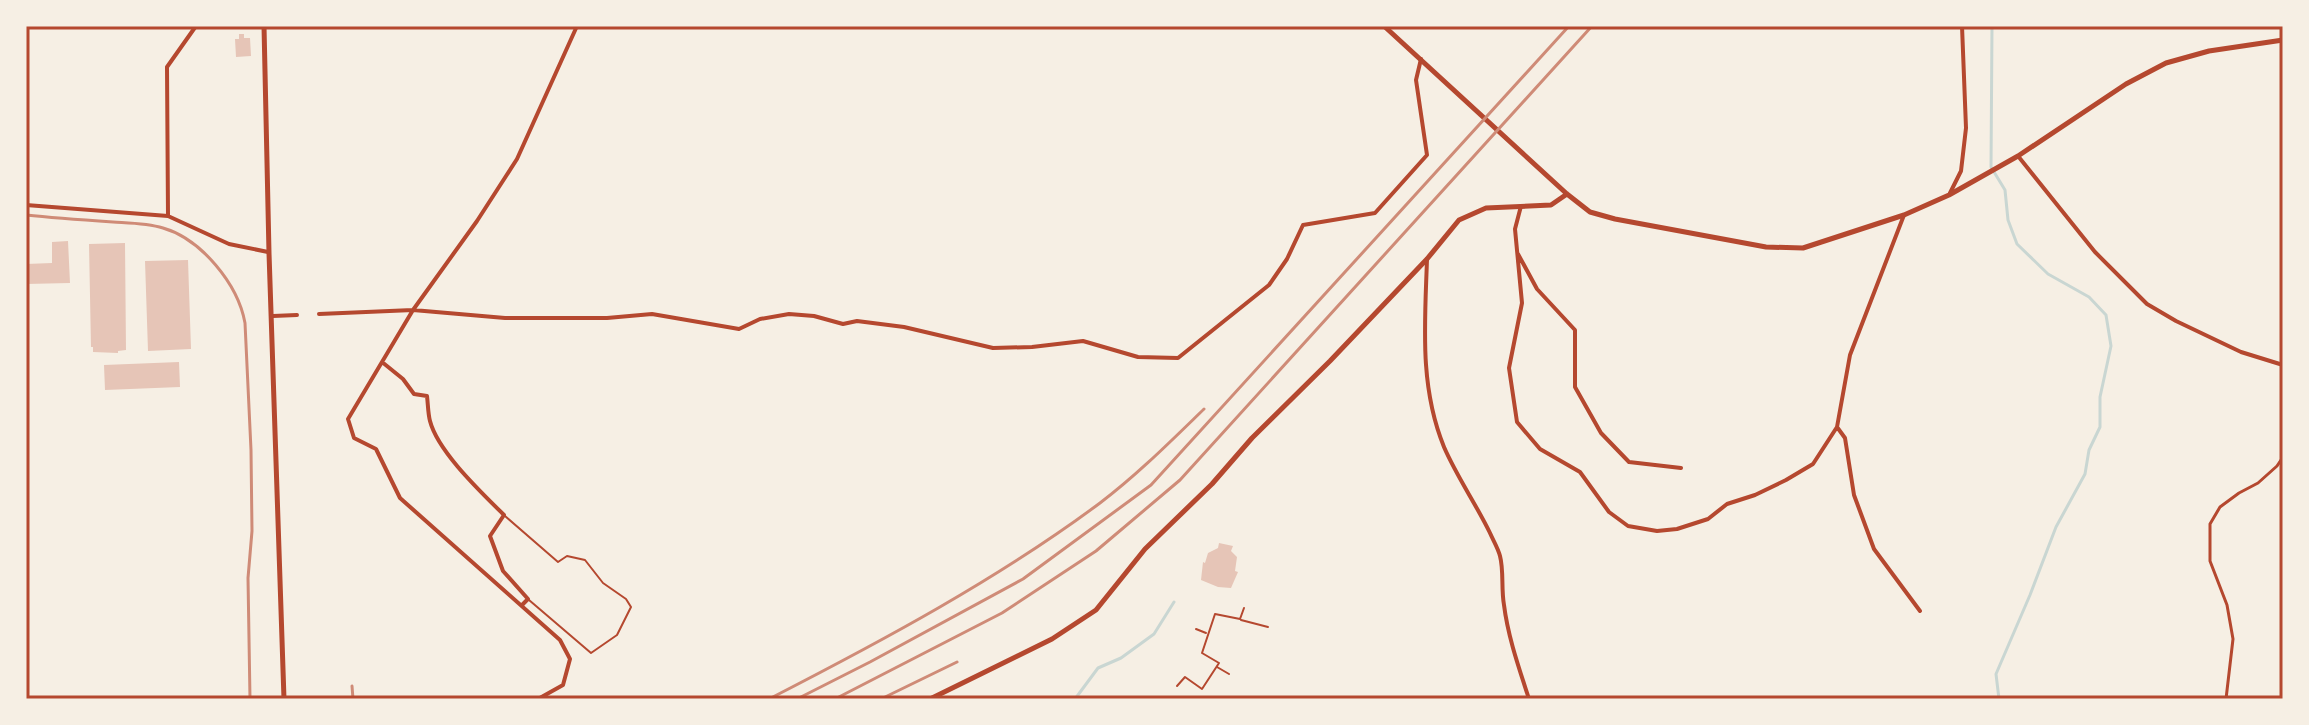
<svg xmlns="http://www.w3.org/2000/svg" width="2309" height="725" viewBox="0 0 2309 725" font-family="'Nunito Sans',sans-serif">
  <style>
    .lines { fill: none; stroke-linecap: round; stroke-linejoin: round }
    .stream { stroke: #c9d6d2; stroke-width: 3 }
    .building { fill: #e6c5b7 }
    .path { stroke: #b5482f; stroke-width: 2 }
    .service { stroke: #b5482f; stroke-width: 2 }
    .pedestrian { stroke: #b5482f; stroke-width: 3 }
    .minor { stroke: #b5482f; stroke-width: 4 }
    .tertiary { stroke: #b5482f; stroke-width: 5 }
    .rail { stroke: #cf8b77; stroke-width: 3 }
    .neatline { fill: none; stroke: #b5482f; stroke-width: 3 }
  </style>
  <rect width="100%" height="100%" fill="#f6efe4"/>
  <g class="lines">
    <!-- stream -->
    <path class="stream" d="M1992,26L1991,167L2005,190L2008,220L2017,244L2048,274L2089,297L2106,315L2111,346L2100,397V427L2089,450L2085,474L2056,527L2030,595L1996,674L1999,699
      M1075,699L1098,668L1121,658L1154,634L1174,602"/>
  </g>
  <!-- building -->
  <path class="building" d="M239,34H244V38H250L251,56L236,57L235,39H239Z
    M68,241L70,283L26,284V264L52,263V242Z
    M125,243L126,350L118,351V353L93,352V347H91L89,244Z
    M188,260L191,349L148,351L145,261Z
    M179,362L180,387L105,390L104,365Z
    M1219,543L1233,546L1231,551L1237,557L1235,571L1238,572L1231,588L1218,587L1201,580L1203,562L1205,563L1208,553L1218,548Z"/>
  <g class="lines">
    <!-- path -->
    <path class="path" d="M1241,620L1268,627
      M1196,629L1206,633
      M1217,667L1229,674
      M1177,686L1185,677L1202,689L1219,663L1202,653L1215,614L1240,619L1244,608"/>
    <!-- service -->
    <path class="service" d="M505,516L558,562L567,556L585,560L603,583L626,599L631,607L617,635L591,653L529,600"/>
    <!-- pedestrian -->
    <path class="pedestrian" d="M2226,699L2233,639L2227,605L2210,561V524L2220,507L2239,493L2258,483L2277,466L2283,457"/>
    <!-- minor -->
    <path class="minor" d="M2018,156L2095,252L2147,304L2176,321L2241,352L2283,365
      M1950,193L1961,171L1966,128L1962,26
      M26,205L168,216L229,244L268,252
      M1521,206L1515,229L1522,303L1509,368L1517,422L1540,449L1580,472L1609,512L1628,526L1657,531L1677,529L1708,519L1727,504L1755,495L1786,480L1813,464L1837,427L1850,355L1904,215
      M168,216L167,67L196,26
      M1518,254L1537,289L1575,330V387L1601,433L1629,462L1681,468
      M1427,259C1425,322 1419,386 1444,447C1457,477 1476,504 1490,533C1493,540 1498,548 1500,556C1504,571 1501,589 1504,605C1508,637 1519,668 1529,699
      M319,314L413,310L505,318H607L652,314L739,329L760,319L789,314L814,316L843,324L857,321L904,327L993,348L1032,347L1083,341L1138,357L1178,358L1269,285L1287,259L1303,225L1375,213L1427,155L1416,80L1421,59
      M273,316L297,315
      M382,362L403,379L414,394L427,396C428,404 428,414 430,421C438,452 482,493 504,515L490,536L503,571L528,599L522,605
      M1837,427L1845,438L1854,495L1874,549L1920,611
      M538,699L563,685L570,659L560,640L400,498L376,449L354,438L348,419L413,310L477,221L517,159L577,26"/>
    <!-- tertiary -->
    <path class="tertiary" d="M264,26L269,253L284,699
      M1384,26L1567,194L1590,212L1615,219L1766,247L1803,248L1904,215L1949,195L2018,156L2126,84L2166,63L2209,51L2283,40
      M930,699L1052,639L1096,610L1145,549L1212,484L1252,438L1330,361L1427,259L1459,220L1486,208L1551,205L1567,194"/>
    <!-- rail -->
    <path class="rail" d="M26,215C55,218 84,220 113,222C129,223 147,223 163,228C201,239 238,284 245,323L251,450L252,531L248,578L250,699
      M352,686L353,699
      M769,699C882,641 998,579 1100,503C1137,475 1171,441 1204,409
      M797,699L870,662L1023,579L1151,485L1569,26
      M835,699L1002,613L1096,551L1180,480L1592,26
      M881,699L957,662"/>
  </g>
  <!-- border -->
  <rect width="2309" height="725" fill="none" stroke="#f6efe4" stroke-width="56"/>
  <rect x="28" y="28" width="2253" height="669" class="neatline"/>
</svg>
